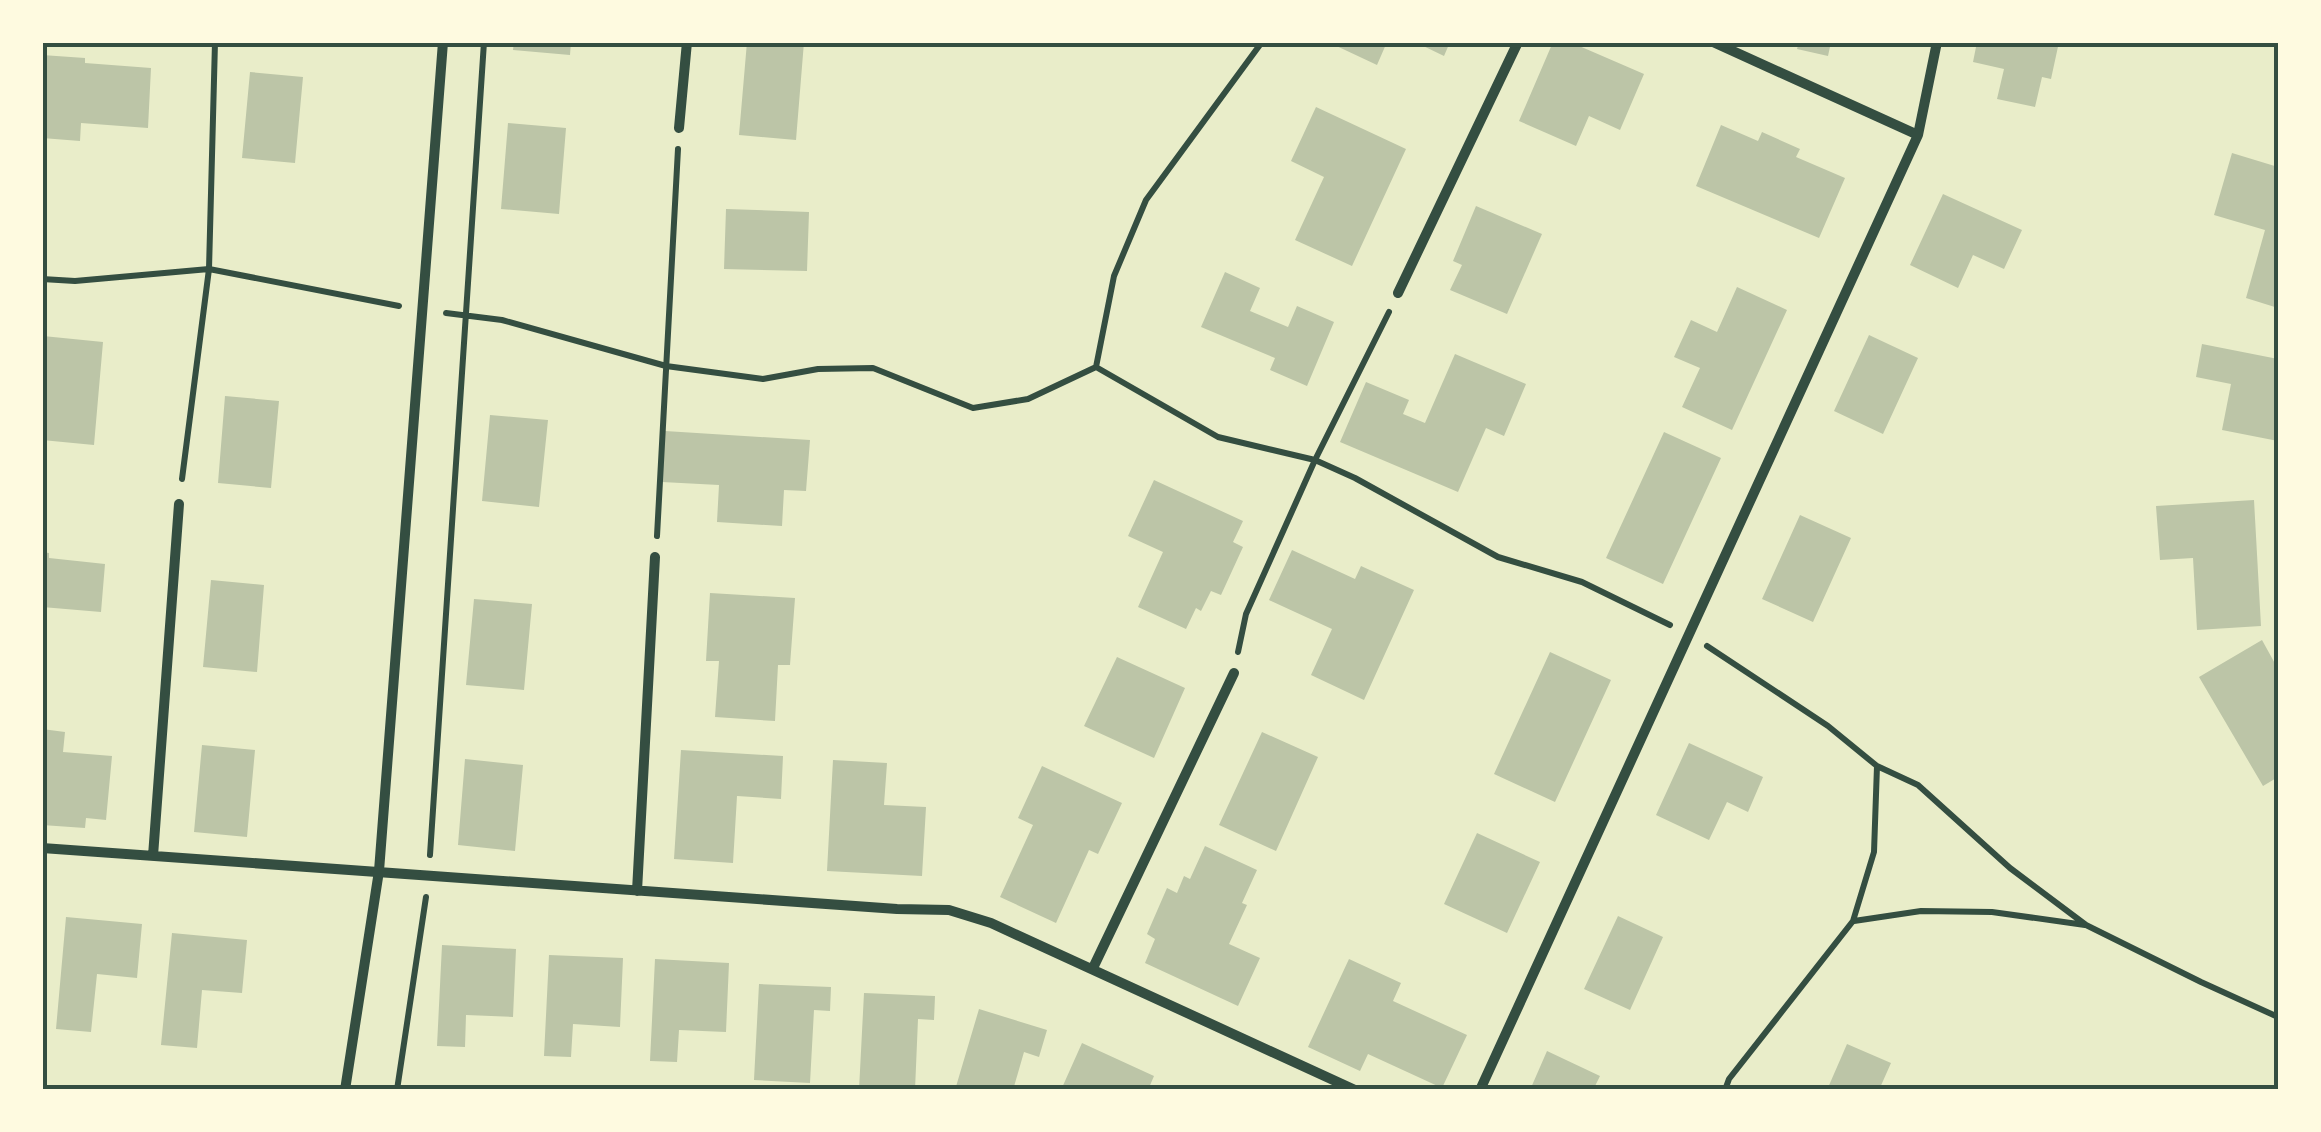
<svg xmlns="http://www.w3.org/2000/svg" width="2321" height="1132" viewBox="0 0 2321 1132" font-family="Manrope,sans-serif">
  <style>
    .building { fill: #bcc5a7 }
    .lines { fill: none; stroke-linecap: round; stroke-linejoin: round }
    .path { stroke: #344e41; stroke-width: 6 }
    .minor { stroke: #344e41; stroke-width: 10 }
    .neatline { fill: none; stroke: #344e41; stroke-width: 4 }
  </style>
  <rect width="100%" height="100%" fill="#e9edc9"/>
  <!-- building -->
  <path class="building" d="M514,42H571L570,55L513,50Z
    M747,42H804L796,140L739,135Z
    M1328,42H1387L1377,65Z
    M1415,42H1450L1444,56Z
    M1553,42H1570L1644,74L1620,130L1589,116L1576,146L1519,121Z
    M1799,42H1831L1828,56L1797,49Z
    M1977,42H2059L2051,79L2042,77L2035,107L1997,99L2004,69L1973,62Z
    M42,55L85,58V63L151,68L148,128L81,123L80,141L42,138Z
    M250,72L303,77L295,163L242,158Z
    M1316,107L1406,149L1352,266L1295,240L1324,177L1291,161Z
    M508,123L566,128L559,214L501,209Z
    M1721,125L1758,141L1762,132L1800,149L1796,157L1845,178L1819,238L1696,186Z
    M2232,153L2278,167V308L2246,298L2265,230L2214,215Z
    M1943,194L2022,230L2004,269L1973,255L1958,288L1910,265Z
    M1476,206L1542,234L1507,314L1450,290L1462,265L1453,261Z
    M726,209L809,212L807,271L724,269Z
    M1225,272L1260,288L1250,311L1288,327L1297,306L1334,322L1307,386L1270,370L1275,358L1201,327Z
    M1737,287L1787,310L1732,430L1682,407L1700,368L1674,357L1691,320L1717,332Z
    M1869,335L1918,358L1883,434L1834,411Z
    M43,336L103,342L94,445L42,440Z
    M2202,344L2278,359V441L2222,430L2231,384L2196,377Z
    M1455,354L1526,384L1504,436L1486,428L1458,492L1340,442L1366,382L1409,400L1403,414L1425,423Z
    M225,396L279,401L271,488L218,483Z
    M490,415L548,420L539,507L482,501Z
    M665,431L810,440L806,491L784,490L782,526L717,522L719,485L662,482Z
    M1664,432L1721,458L1663,584L1606,558Z
    M1154,480L1243,521L1233,542L1243,547L1221,595L1211,591L1201,611L1196,608L1186,629L1138,607L1163,552L1128,536Z
    M2254,500L2261,626L2197,630L2193,558L2160,560L2156,506Z
    M1800,515L1851,538L1813,622L1762,599Z
    M1292,550L1355,579L1361,566L1414,590L1364,700L1311,675L1332,629L1269,600Z
    M42,552L49,553V558L105,564L101,612L42,607Z
    M211,580L264,585L257,672L203,667Z
    M710,593L795,598L790,665H778L775,721L715,717L719,661H706Z
    M474,599L532,604L524,690L466,685Z
    M2262,640L2278,669V777L2263,786L2199,677Z
    M1550,652L1611,680L1555,802L1494,774Z
    M1117,657L1185,688L1154,758L1084,726Z
    M42,729L65,732L63,752L112,756L106,820L86,818L85,828L42,825Z
    M1262,732L1318,757L1276,851L1219,825Z
    M1689,743L1763,777L1748,812L1727,802L1709,840L1656,815Z
    M202,745L255,750L247,837L194,832Z
    M681,750L783,756L781,799L737,796L733,863L674,859Z
    M465,759L523,765L515,851L458,845Z
    M833,760L887,763L884,805L926,807L922,876L827,871Z
    M1042,766L1122,803L1098,854L1089,850L1056,923L1000,897L1033,825L1018,818Z
    M1477,833L1540,862L1507,933L1444,904Z
    M1205,846L1257,870L1242,903L1247,905L1229,944L1260,958L1238,1006L1145,963L1155,939L1147,934L1167,888L1177,893L1184,876L1190,879Z
    M1618,916L1663,937L1630,1010L1584,989Z
    M66,917L142,924L137,978L97,974L91,1032L56,1029Z
    M172,933L247,940L242,993L202,990L197,1048L161,1045Z
    M442,945L516,949L513,1017L466,1015L465,1047L437,1046Z
    M549,955L623,958L620,1027L573,1024L571,1057L544,1056Z
    M655,959L729,963L726,1032L679,1030L677,1062L650,1061Z
    M1349,959L1401,983L1393,1001L1467,1035L1442,1088L1368,1054L1360,1071L1308,1047Z
    M759,984L831,987L830,1011L814,1010L810,1083L754,1080Z
    M864,993L935,996L934,1020L918,1019L915,1090H859Z
    M979,1009L1047,1030L1039,1057L1024,1052L1013,1090H955Z
    M1082,1043L1154,1076L1148,1090H1061Z
    M1847,1044L1891,1063L1879,1090H1827Z
    M1547,1051L1600,1076L1593,1090H1530Z"/>
  <g class="lines">
    <!-- path -->
    <path class="path" d="M1262,42L1146,200L1114,276L1096,367L1218,437L1315,460L1355,478L1498,557L1582,582L1670,625
      M42,279L75,281L209,269L399,306
      M446,313L502,320L666,366L763,379L818,369L873,368L973,408L1028,399L1096,367
      M182,479L209,269L215,42
      M657,536L678,149
      M1707,646L1828,726L1877,766L1874,852L1853,921L1729,1079L1725,1090
      M1238,652L1246,614L1315,460L1389,312
      M1877,766L1918,785L2010,868L2086,925L2201,982L2278,1017
      M430,855L484,42
      M1854,921L1921,911L1992,912L2085,925
      M397,1090L426,897"/>
    <!-- minor -->
    <path class="minor" d="M679,128L687,42
      M1918,135L1937,42
      M1398,293L1518,42
      M42,848L897,909L949,910L991,923L1355,1090
      M153,856L179,504
      M637,891L655,557
      M1093,968L1234,673
      M345,1090L379,871L443,42
      M1480,1090L1918,135L1713,42"/>
  </g>
  <!-- border -->
  <rect width="2321" height="1132" fill="none" stroke="#fefae0" stroke-width="90"/>
  <rect x="45" y="45" width="2231" height="1042" class="neatline"/>
</svg>
